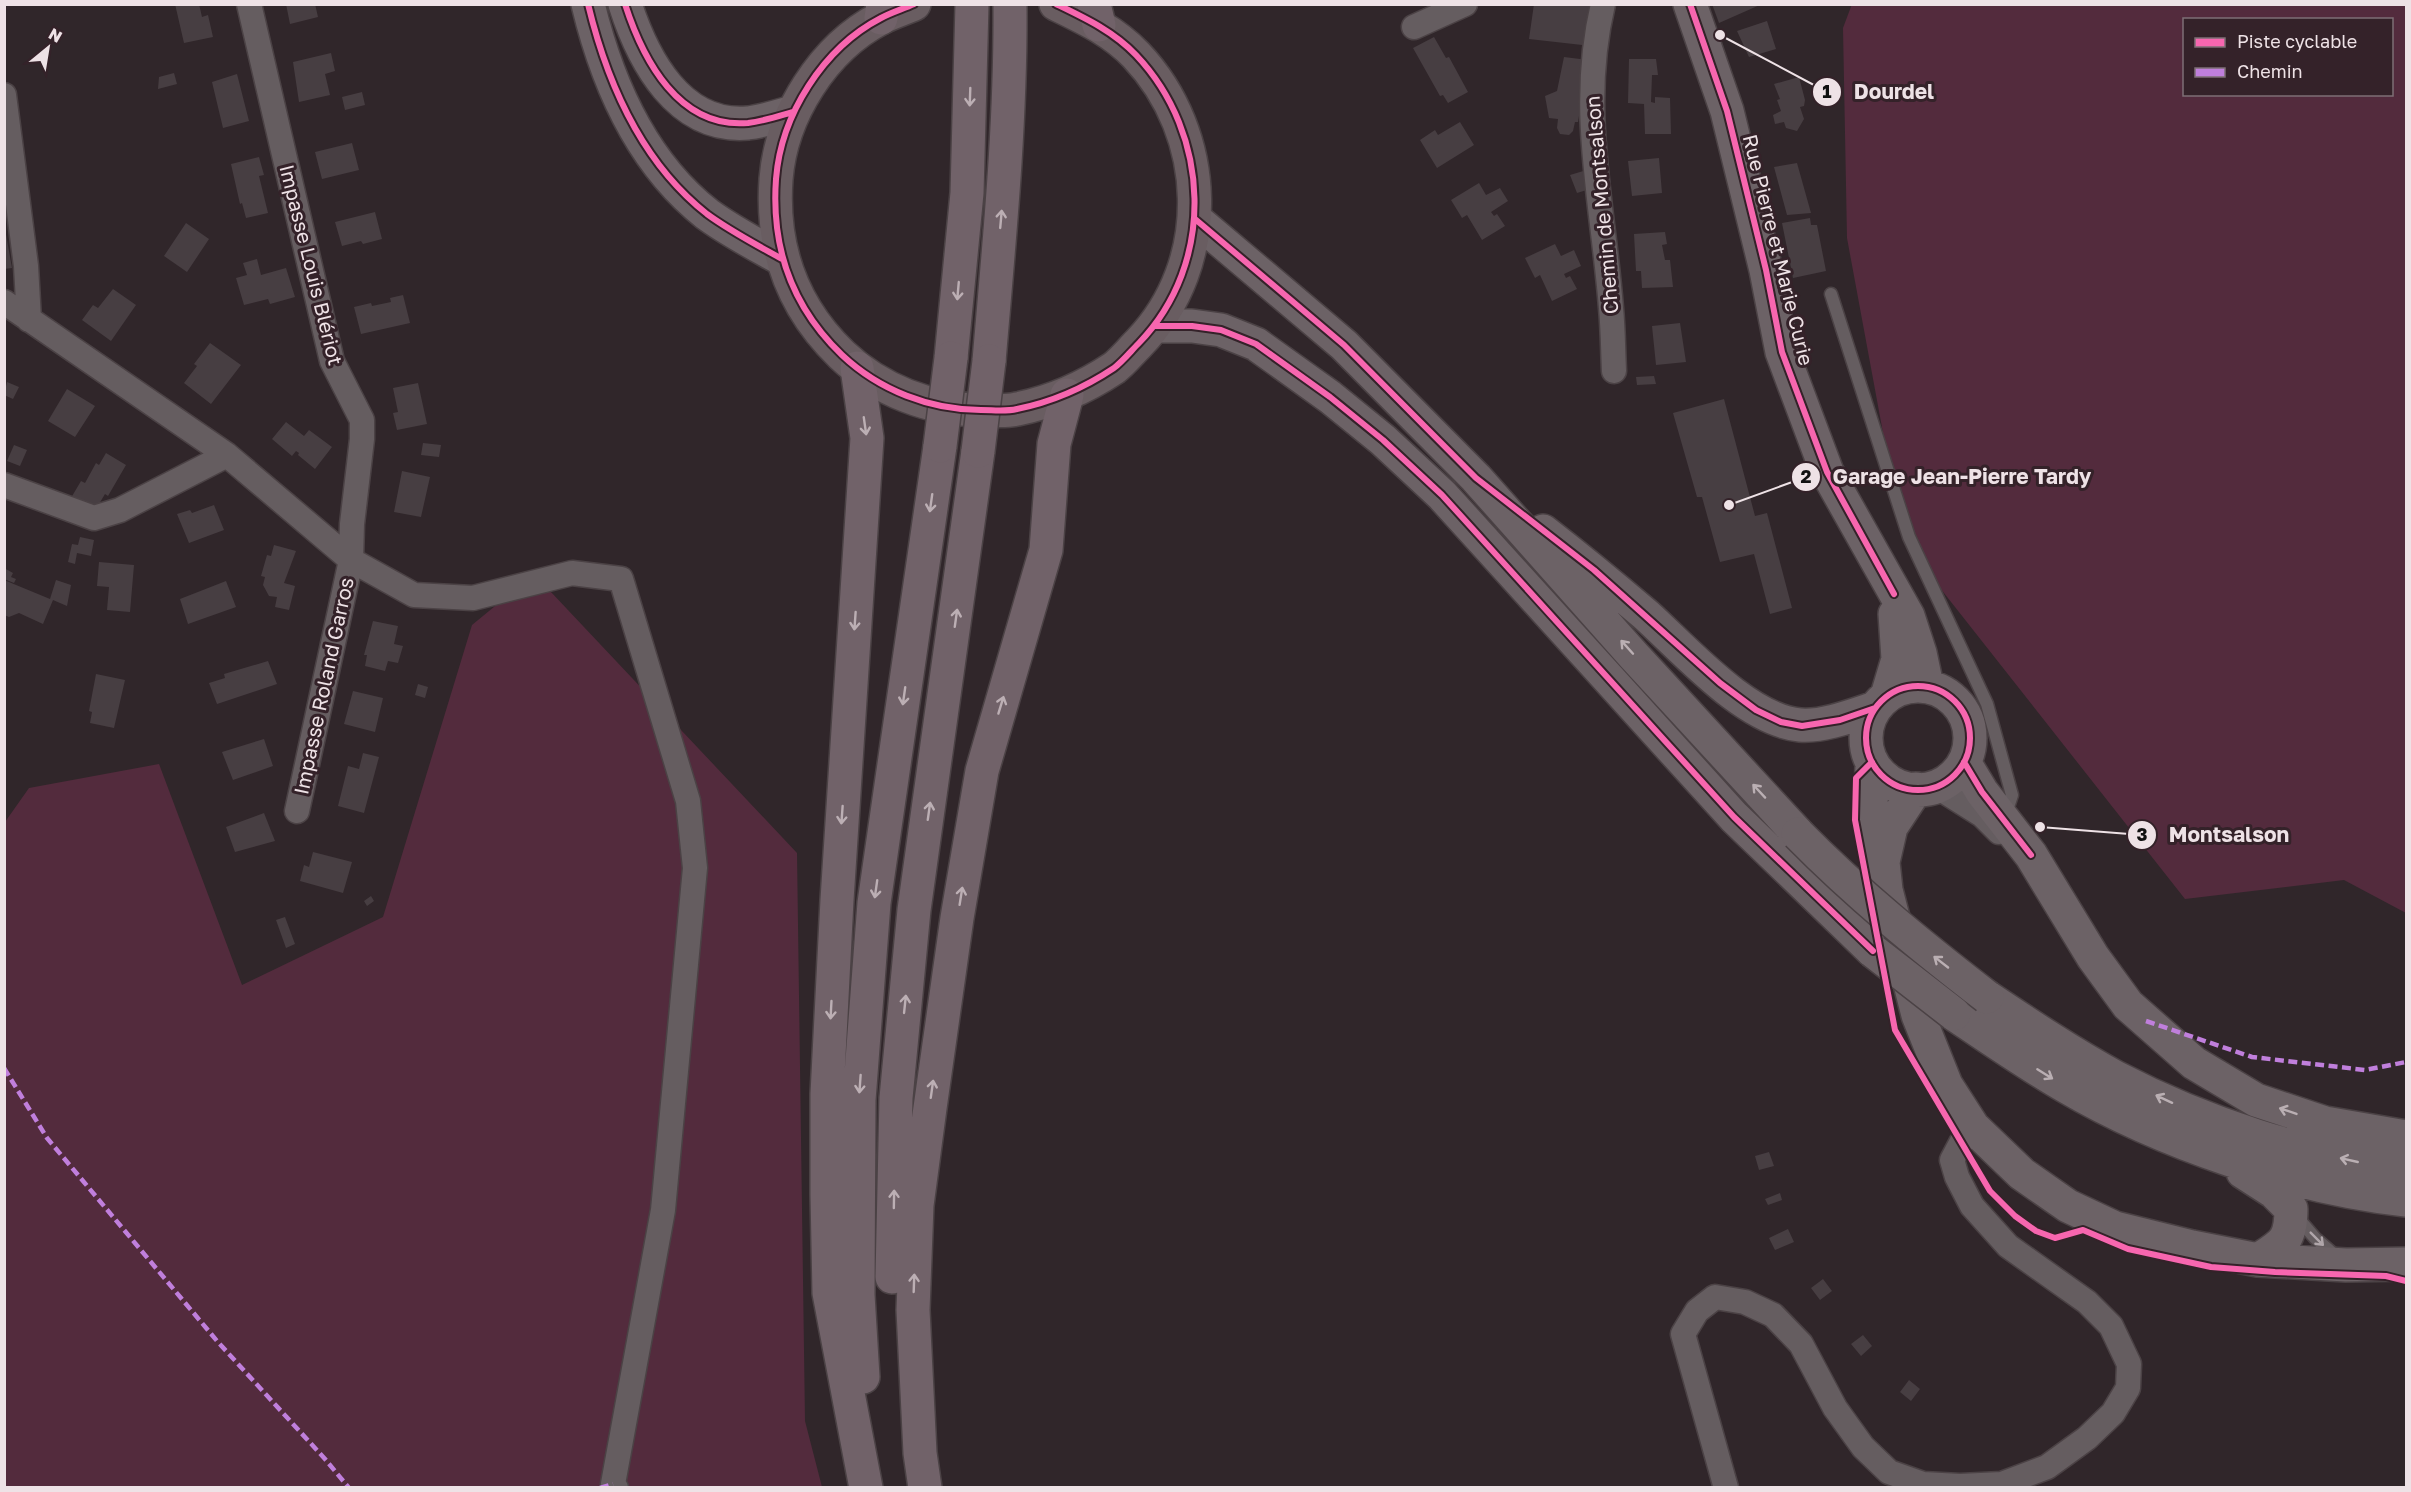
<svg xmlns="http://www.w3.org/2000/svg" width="2411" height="1492" viewBox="0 0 2411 1492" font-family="'Golos Text',sans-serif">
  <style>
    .green { fill: #532b3d; fill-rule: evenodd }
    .building { fill: #473e42 }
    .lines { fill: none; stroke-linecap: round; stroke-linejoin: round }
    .lane-casing { stroke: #4b4245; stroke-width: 15 }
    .street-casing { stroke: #4b4245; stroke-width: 27 }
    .secondary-casing { stroke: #4b4245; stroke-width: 36 }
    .primary-casing { stroke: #4b4245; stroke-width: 36 }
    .highway-casing { stroke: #4b4245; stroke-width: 36 }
    .lane { stroke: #655d60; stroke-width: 12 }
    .street { stroke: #655d60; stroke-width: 24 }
    .secondary { stroke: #6c6266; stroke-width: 33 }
    .primary { stroke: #695d61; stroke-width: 33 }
    .highway { stroke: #716269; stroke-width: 33 }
    .secondary-bridge-casing { stroke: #4b4245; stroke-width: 36; stroke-linecap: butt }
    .highway-bridge-casing { stroke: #4b4245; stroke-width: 36; stroke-linecap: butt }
    .secondary-bridge { stroke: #6c6266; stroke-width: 33 }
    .highway-bridge { stroke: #716269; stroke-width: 33 }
    .quiet { stroke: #c07fdc; stroke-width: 4.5; stroke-dasharray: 9 4.5; stroke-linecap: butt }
    .cycleway-casing { stroke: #342229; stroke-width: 10 }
    .cycleway { stroke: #f766af; stroke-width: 6 }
    .oneway { stroke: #bcafb4 }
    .oneway2 { stroke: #baafb3 }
    .oneway3 { stroke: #b0a6aa }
    .labels { text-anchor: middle; stroke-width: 6; stroke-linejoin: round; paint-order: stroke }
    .street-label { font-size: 20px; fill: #eee2e6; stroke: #342229 }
    .leader { fill: none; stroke: #eee2e6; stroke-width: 2 }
    .callout-dot { fill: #eee2e6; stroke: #342229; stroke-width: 2 }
    .mark-label { font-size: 18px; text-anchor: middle; font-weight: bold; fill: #111 }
    .callout-label { font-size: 21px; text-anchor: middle; font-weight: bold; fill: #eee2e6; stroke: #342229; stroke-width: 6; stroke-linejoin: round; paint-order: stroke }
  </style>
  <rect width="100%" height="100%" fill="#30262a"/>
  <!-- green -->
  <path class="green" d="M1852,4L2406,5V913L2344,880L2185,899L1903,541L1847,238L1843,28ZM2184,20H2392V94H2184Z
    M534,574L797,853L805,1421L822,1487L5,1488V822L29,788L159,764L242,985L383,917L472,625Z"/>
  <!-- building -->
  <path class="building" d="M175,4H199L202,17L208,15L213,37L184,43Z
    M286,4H315L318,17L290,24Z
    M1534,4H1599L1591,46L1529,39Z
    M1712,4H1762L1719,23Z
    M1767,21L1776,49L1749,57L1737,31Z
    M1434,37L1446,58L1449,57L1468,92L1448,103L1443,95L1440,96L1413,48Z
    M331,53L335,71L325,74L330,95L299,102L293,62Z
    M1564,57L1588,60L1578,122H1575L1573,131L1569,135L1560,134L1557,128L1558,119L1549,118L1545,96L1557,91Z
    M1629,59H1656L1658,75H1652L1651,102L1655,103V97L1670,98L1671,134H1645L1644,104L1628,103Z
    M174,73L177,84L158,89L159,77Z
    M237,74L249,121L223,128L212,82Z
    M1799,77L1805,100L1804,106L1800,107L1804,119L1797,131L1786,128L1784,122L1775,124L1773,115L1781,111L1777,100L1780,99L1774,84Z
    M362,92L365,105L345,110L342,97Z
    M1460,122L1474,145L1437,168L1420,140L1435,130L1438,135Z
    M352,143L359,170L322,179L315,152Z
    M259,157L264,175L259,176L268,213L246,218L242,203L240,204L231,164Z
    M1659,158L1662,193L1632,196L1628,161Z
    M1797,163L1811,213L1787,215L1774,167Z
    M1590,169V189L1577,193L1570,175Z
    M1479,183L1486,195L1500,188L1508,201L1491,212L1494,216L1497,214L1505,226L1482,240L1467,215L1462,218L1451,200Z
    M375,212L382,239L363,244L361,241L342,246L335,222Z
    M1810,218L1811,225H1817L1826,271L1793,278L1782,223Z
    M4,223L12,268L4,269Z
    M186,223L209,239L187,272L164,256Z
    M1665,232L1667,244L1662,245L1665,260H1670L1673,287L1642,288L1641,271H1636L1634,234Z
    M1555,244L1561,256L1574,250L1581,266L1564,274L1566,278L1570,276L1577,289L1552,301L1540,275L1535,278L1525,258Z
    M257,259L261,275L286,268L295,297L270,304L268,299L244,305L236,278L247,275L243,263Z
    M113,289L136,305L111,341L82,320L93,305L98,308Z
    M403,295L410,323L361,334L354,307L371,303L372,306L391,302L390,298Z
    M1680,323L1686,362L1656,365L1652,326Z
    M210,343L241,365L211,404L184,383L197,366L194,364Z
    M1654,376L1656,384L1637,385L1636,377Z
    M7,382L19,387L13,399L4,395Z
    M418,383L427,424L397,430L393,413L398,412L393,388Z
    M67,389L95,406L75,437L48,421Z
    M1724,399L1755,516L1767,513L1792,608L1770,614L1754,554L1720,562L1702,497H1697L1673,413Z
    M286,422L304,436L309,430L332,447L315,469L298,455L299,453L296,451L292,456L272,439Z
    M423,443L441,445L439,457L421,455Z
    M14,445L27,450L20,466L7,461Z
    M106,453L126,465L108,496L105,494L96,509L68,503L81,481L85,483L96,463L99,465Z
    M402,471L430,477L421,517L394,512Z
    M214,505L224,530L189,543L177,514L190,510L192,513Z
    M80,537L94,540L91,556L77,553L75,564L68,562L72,544L78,545Z
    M274,545L296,551L284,583L295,586L289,610L275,607L277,597L269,596L263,585L265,577L261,576L267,555L271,556Z
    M99,562L134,565L130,612L107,610L109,587L97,586Z
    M4,568L13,573L11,577L16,579L14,583L4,579Z
    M4,580L50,599L56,580L71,585L67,606L53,600L43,624L19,613L9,617L4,615Z
    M226,581L236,607L188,624L180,599Z
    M373,621L398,626L394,644L403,646L398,663L388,661L385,671L365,666L367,655H364Z
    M268,661L277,684L217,704L209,683L225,678L224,674Z
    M96,674L125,680L114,728L90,723L92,712L89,711Z
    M418,684L428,687L425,698L415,695Z
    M353,691L383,698L375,732L344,724Z
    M264,739L273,766L233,780L222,752Z
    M363,753L379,757L364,813L338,806L348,766L359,769Z
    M264,813L275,841L235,852L226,827Z
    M313,852L352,862L343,893L300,881L304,865L309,867Z
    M371,896L374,901L367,906L364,901Z
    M285,917L295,944L286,948L276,920Z
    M1769,1152L1774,1166L1759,1170L1755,1156Z
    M1780,1193L1782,1200L1768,1205L1765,1199Z
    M1788,1229L1794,1242L1775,1250L1769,1238Z
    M1823,1279L1832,1291L1820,1300L1811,1288Z
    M1863,1335L1872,1346L1861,1356L1851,1344Z
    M1909,1380L1920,1389L1911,1401L1900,1392Z"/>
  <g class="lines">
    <!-- lane casing -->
    <g class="lane-casing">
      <path id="lane" d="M1831,294L1909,537L1987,704L2012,795L2005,816
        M2297,1217L2315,1238L2338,1258"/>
    </g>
    <!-- street casing -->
    <g class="street-casing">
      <path id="street" d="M249,4L332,361L362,420V439L352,524L351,560L297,811
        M1603,4C1578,108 1603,204 1611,308C1613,329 1613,350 1614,371
        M1414,27L1465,4
        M4,95L26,266L29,320
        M4,302L227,455L351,560L414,595L473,598L572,573L621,579L688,801L695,868L663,1210L613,1484L616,1488
        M4,485L94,518L120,510L227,455
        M1936,786L1982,815L1999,832
        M1726,1488L1683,1334L1697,1311L1715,1297L1745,1302L1773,1315L1801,1344L1835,1408L1863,1447L1889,1472L1923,1484L1960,1486L2002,1484L2047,1467L2087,1438L2113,1413L2128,1388L2129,1364L2111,1326L2087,1302L2008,1246L1972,1206L1957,1177L1952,1160L1961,1143L1973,1127"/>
    </g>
    <!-- secondary casing -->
    <g class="secondary-casing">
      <path id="secondary" d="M588,4C607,83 641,162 707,214C730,231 757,245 782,259
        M625,4C643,60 679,129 748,123C764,121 779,116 793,112
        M1690,4L1727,111L1766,270L1782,352L1827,472L1908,616L1920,653L1927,686
        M1195,219L1344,345L1476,478L1634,656L1798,834
        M1155,326H1192L1221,330L1256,344L1330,397L1383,440L1442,495L1734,817L1873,951
        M1543,531C1578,558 1612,586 1646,615C1685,650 1746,720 1800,725C1823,727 1854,715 1875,708
        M1866 738a52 52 0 1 1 104 0a52 52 0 1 1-104 0Z
        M1887,696L1898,659L1895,614
        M1872,762L1871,811L1873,837L1883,862L1886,890L1918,1015L1946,1085L1973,1127L2022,1174L2068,1206L2115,1228L2192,1247L2258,1260L2346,1265L2406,1264
        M1964,762L1982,792L2031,855L2093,957L2128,1005L2194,1063L2256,1100L2325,1123L2406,1137
        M1883,862L1891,827L1916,789
        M1987,997C2029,1025 2071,1053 2115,1077C2205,1124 2306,1156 2406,1170
        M1954,1014C1991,1039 2027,1064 2065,1086C2162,1143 2295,1188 2406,1200
        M2243,1172L2274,1192L2291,1209C2291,1241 2283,1244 2258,1260"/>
    </g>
    <!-- primary casing -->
    <g class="primary-casing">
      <path id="primary" d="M914,4C903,9 892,12 881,18C823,48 781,115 776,179C771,248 792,307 842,355C879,390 930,410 981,410C993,410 1005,412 1017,409C1052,402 1084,388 1114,368C1123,361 1131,351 1139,343C1216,263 1211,134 1136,55C1113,31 1085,18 1056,4"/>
    </g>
    <!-- highway casing -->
    <g class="highway-casing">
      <path id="highway" d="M1094,4L1099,25
        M881,18L883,4
        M951,358L967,193L972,4
        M989,361C999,243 1011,124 1010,4
        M857,368L867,438L837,900L827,1094V1195L829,1293L866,1488
        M892,1277L896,1098L914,910L978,451
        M863,1377L858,1295L859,1100L874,903L940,446
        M925,1488L920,1453L913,1310L917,1205L930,1108L957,918L982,771L1046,550L1054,444L1067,395"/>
    </g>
    <!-- lane -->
    <use href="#lane" class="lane"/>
    <!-- street -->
    <use href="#street" class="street"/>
    <!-- secondary -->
    <use href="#secondary" class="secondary"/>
    <!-- primary -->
    <use href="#primary" class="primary"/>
    <!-- highway -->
    <use href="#highway" class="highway"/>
    <!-- secondary-bridge casing -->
    <g class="secondary-bridge-casing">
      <path id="secondary-bridge" d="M1798,834C1857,894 1921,946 1987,997
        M1873,951L1954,1014"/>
    </g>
    <!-- highway-bridge casing -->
    <g class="highway-bridge-casing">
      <path id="highway-bridge" d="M940,446L951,358
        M978,451L989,361"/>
    </g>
    <!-- secondary-bridge -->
    <use href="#secondary-bridge" class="secondary-bridge"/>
    <!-- highway-bridge -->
    <use href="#highway-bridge" class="highway-bridge"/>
    <!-- quiet -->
    <path class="quiet" d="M2146,1021L2252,1057L2365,1070L2406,1062
      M4,1068L47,1138L217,1341L325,1459L349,1488
      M600,1488L613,1484"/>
    <!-- cycleway casing -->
    <g class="cycleway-casing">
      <path id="cycleway" d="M588,4C607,83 641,162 707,214C730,231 757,245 782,259
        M625,4C643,60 679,129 748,123C764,121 779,116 793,112
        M914,4C903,9 892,12 881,18C823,48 781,115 776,179C771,248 792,307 842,355C879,390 930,410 981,410C993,410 1005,412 1017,409C1052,402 1084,388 1114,368C1123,361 1131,351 1139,343C1216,263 1211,134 1136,55C1113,31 1085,18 1056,4
        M1690,4L1727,111L1766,270L1782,352L1827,472L1894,594
        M1195,219L1344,345L1476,478L1594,570L1720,683L1756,710L1781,722L1802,726L1840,720L1875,708
        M1155,326H1192L1221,330L1256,344L1330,397L1383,440L1442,495L1734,817L1873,951
        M1866 738a52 52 0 1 1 104 0a52 52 0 1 1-104 0Z
        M1872,762L1856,778L1855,820L1895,1030L1990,1191L2015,1216L2036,1231L2055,1238L2083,1230L2128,1249L2211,1267L2275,1272L2386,1276L2406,1281
        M1964,762L1982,792L2031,855"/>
    </g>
    <!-- cycleway -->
    <use href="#cycleway" class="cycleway"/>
  </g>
  <!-- one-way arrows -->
  <defs><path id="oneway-shaft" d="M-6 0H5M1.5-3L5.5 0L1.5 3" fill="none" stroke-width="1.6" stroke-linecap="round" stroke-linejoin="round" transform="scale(1.5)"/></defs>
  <g class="oneway">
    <use href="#oneway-shaft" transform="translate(970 97) rotate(92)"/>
    <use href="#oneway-shaft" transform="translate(1001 219) rotate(-85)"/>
    <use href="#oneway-shaft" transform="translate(958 291) rotate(95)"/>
    <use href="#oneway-shaft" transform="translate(865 426) rotate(82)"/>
    <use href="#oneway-shaft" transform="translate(931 503) rotate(98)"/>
    <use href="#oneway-shaft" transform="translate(956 618) rotate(-82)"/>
    <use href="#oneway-shaft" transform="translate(855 621) rotate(94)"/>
    <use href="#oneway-shaft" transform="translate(904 696) rotate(98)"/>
    <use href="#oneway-shaft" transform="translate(1001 705) rotate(-73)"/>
    <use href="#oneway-shaft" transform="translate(929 811) rotate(-82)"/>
    <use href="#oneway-shaft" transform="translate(842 815) rotate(94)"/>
    <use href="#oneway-shaft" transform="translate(876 889) rotate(98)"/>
    <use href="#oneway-shaft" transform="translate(961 896) rotate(-81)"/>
    <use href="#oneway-shaft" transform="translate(905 1004) rotate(-84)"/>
    <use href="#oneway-shaft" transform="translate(831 1010) rotate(93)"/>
    <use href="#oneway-shaft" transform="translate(860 1084) rotate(94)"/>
    <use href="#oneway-shaft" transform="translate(932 1089) rotate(-82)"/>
    <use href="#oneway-shaft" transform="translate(894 1199) rotate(-89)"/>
    <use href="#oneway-shaft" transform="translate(914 1283) rotate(-88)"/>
  </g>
  <g class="oneway2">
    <use href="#oneway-shaft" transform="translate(1627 647) rotate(-132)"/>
    <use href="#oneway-shaft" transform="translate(1759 791) rotate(-133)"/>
    <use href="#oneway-shaft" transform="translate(1941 962) rotate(-142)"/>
    <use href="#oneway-shaft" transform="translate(2045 1074) rotate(32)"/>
    <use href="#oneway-shaft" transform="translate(2164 1099) rotate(-155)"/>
    <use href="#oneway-shaft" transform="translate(2288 1111) rotate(-161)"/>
    <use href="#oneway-shaft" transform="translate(2349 1160) rotate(-167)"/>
  </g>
  <use class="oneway3" href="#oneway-shaft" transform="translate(2317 1239) rotate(45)"/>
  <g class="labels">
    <!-- street labels -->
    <g class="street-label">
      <text transform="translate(1602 205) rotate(-95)" y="7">Chemin de Montsalson</text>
      <text transform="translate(1778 250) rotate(76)" y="7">Rue Pierre et Marie Curie</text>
      <text transform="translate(311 265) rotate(76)" y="7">Impasse Louis Blériot</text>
      <text transform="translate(324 686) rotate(-78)" y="7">Impasse Roland Garros</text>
    </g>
  </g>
  <!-- callouts -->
  <path class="leader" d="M1720 35L1827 92M1729 505L1806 477M2040 827L2142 835"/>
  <g class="callout-dot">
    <circle cx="1720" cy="35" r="6"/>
    <circle cx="1729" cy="505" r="6"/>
    <circle cx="2040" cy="827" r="6"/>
    <circle cx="1827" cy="92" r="15"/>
    <circle cx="1806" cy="477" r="15"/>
    <circle cx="2142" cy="835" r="15"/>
  </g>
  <g class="mark-label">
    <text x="1827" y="98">1</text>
    <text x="1806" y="483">2</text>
    <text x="2142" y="841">3</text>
  </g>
  <g class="callout-label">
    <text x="1894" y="99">Dourdel</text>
    <text x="1962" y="484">Garage Jean-Pierre Tardy</text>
    <text x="2229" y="842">Montsalson</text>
  </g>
  <!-- border -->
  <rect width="2411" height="1492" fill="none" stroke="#eee2e6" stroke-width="12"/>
  <!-- legend -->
  <rect x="2183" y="18" width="210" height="78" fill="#342229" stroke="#7e6f75" stroke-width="1.5"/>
  <rect x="2195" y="38" width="30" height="9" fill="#f766af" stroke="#7e6f75" stroke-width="1.5"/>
  <text x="2237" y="48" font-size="18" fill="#eee2e6">Piste cyclable</text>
  <rect x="2195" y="68" width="30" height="9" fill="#c07fdc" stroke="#7e6f75" stroke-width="1.5"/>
  <text x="2237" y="78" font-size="18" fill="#eee2e6">Chemin</text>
  <!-- north arrow -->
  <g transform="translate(48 48) rotate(30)" stroke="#342229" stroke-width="4.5" paint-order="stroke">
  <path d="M0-4.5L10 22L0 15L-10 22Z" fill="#eee2e6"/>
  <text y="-9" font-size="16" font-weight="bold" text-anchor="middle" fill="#eee2e6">N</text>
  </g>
</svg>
